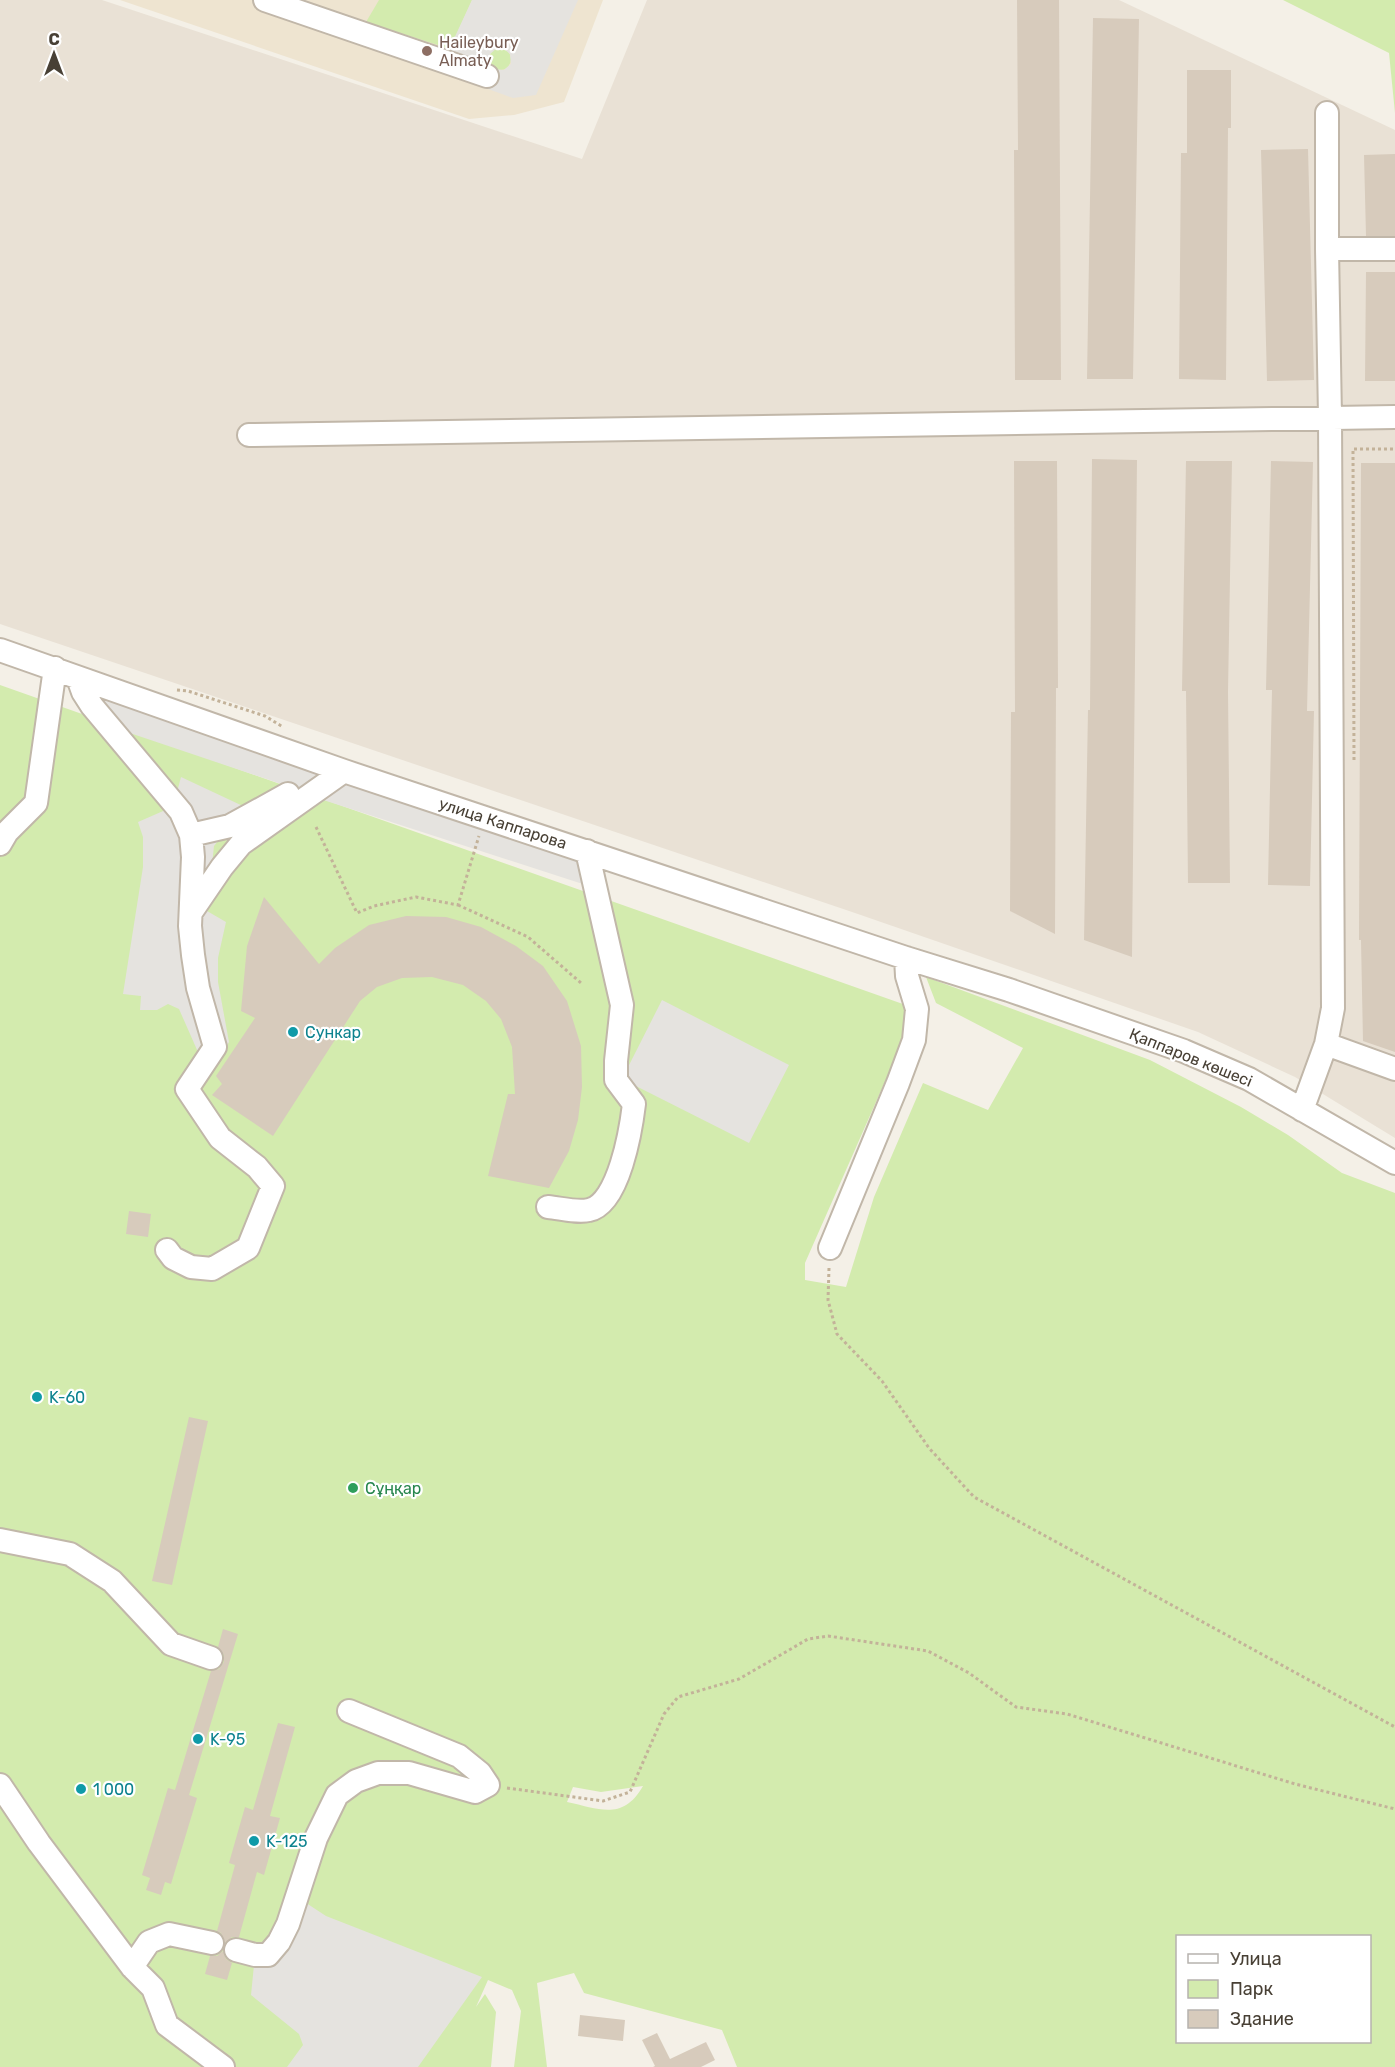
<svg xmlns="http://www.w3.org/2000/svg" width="1395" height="2067" viewBox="0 0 1395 2067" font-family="Rubik,sans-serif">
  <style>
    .residential { fill: #e9e1d5 }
    .education { fill: #eee4d0 }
    .green { fill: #d3ebae; fill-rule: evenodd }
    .parking { fill: #e5e3df; fill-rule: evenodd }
    .building { fill: #d7cbbc }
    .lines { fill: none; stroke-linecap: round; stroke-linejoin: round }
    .minor-casing { stroke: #c1b7a9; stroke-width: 26 }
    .path { stroke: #c3b299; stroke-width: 3; stroke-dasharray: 3 3; stroke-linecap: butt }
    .minor { stroke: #fff; stroke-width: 22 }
    .education-dot { fill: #8d6e63; stroke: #fff; stroke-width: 2 }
    .culture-dot { fill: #0f9aa8; stroke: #fff; stroke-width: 2 }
    .leisure-dot { fill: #2e9e5b; stroke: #fff; stroke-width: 2 }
    .labels { text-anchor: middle; stroke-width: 4.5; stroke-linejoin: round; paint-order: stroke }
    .education-label { font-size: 16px; fill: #785e54; stroke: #fff; text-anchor: start }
    .street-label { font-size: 16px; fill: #484035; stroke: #fff }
    .culture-label { font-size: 16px; fill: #0d838f; stroke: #fff; text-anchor: start }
    .leisure-label { font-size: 16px; fill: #27864d; stroke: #fff; text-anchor: start }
  </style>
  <rect width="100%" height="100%" fill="#f4f0e7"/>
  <!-- residential -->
  <path class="residential" d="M0,0H102L582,159L647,0H1119L1395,130V1138L1295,1077L1198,1032L855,913L0,624Z"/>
  <!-- education -->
  <path class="education" d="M120,0H603L564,102L514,115L469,119Z"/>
  <!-- green -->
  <path class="green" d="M379,0H472L450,49L366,22Z
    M1283,0H1395V113L1389,53Z
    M489 59a11 11 0 1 1 22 0a11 11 0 1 1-22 0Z
    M0,685L917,1009L805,1263V1280L846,1287L874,1197L923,1083L988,1110L1023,1048L936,1003L926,977L1150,1060L1241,1107L1288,1135L1342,1173L1395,1193V2067H737L722,2030L584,1993L574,1973L537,1983L547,2067H514L521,2011L512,1990L488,1980L476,2007L485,1994L496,2012L491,2067H0ZM643,1786C623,1821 600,1809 567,1802L573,1787L601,1792ZM1178,1936H1370V2042H1178Z"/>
  <!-- parking -->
  <path class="parking" d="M472,0H578L536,95L513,98L439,71ZM497,48H503L510,54L511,64L504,70L493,69L490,65L489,55Z
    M78,678L327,765L306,784L296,789L109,726Z
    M344,771L587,851L595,888L311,796Z
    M181,777L245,807L214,846L207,911L226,922L218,958V982L229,1042L209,1077L179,1009L168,1004L157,1010H140L141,996L123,994L143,867V837L138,822L170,808L177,792Z
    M662,1000L789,1065L749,1143L622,1079Z
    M297,1897L326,1916L482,1977L418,2067H287L303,2045L299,2034L251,1995L255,1955H268Z"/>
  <!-- building -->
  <path class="building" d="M1017,0H1059L1061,380H1015L1014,150H1018Z
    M1093,18L1139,19L1133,379H1087Z
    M1187,70H1231V128H1228L1226,380L1179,379L1181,153H1187Z
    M1308,149L1314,380L1267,381L1261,150Z
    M1395,154V236H1366L1364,155Z
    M1366,272H1395V381H1365Z
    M1092,459L1137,460L1132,957L1084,940L1088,710H1090Z
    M1014,461H1057L1058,688H1056L1055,934L1010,911L1011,712H1015Z
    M1186,461H1232L1228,692L1230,883H1188L1186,691H1182Z
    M1271,461L1313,462L1307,711H1314L1310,886L1268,885L1272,690H1266Z
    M1361,463H1395V1052L1363,1041L1361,940H1359Z
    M264,897L319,964L335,948L369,925L406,916L446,917L481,927L516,946L543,966L567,1001L581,1046L582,1087L578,1120L569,1151L549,1188L488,1176L508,1094H515L512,1047L501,1019L486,1001L463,985L432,977L402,978L377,987L360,1001L273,1136L212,1095L222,1084L216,1076L255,1018L241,1011L247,946Z
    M129,1211L151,1214L148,1237L126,1234Z
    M189,1417L208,1421L172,1585L152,1581Z
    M223,1629L238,1634L189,1795L197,1798L171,1884L165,1882L161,1895L146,1890L150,1878L142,1875L168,1788L175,1790L211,1671L219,1669L224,1662V1655L218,1647Z
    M278,1723L295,1727L270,1816L280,1818L264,1875L257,1872L239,1937H232L225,1943L221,1933L217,1931L235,1865L229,1863L245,1807L253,1810Z
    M223,1951L226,1959L232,1963L227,1980L205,1974L210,1956H217Z
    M580,2015L625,2020L623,2041L578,2036Z
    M657,2033L670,2059L706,2042L715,2060L701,2067H653L655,2066L642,2040Z"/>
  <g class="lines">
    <!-- minor casing -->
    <g class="minor-casing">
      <path id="minor" d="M265,0L487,76
        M1327,249V113
        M249,435L1395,417
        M0,650L344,771L906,958L1009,990L1184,1051L1249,1079L1395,1163
        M78,678L83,692L92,706L181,812L191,835L193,857L190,926L193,955L198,988L215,1047L187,1089L220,1138L257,1167L273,1186L248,1248L212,1269L191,1267L173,1258L167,1250
        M191,835L230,826L288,794
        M0,844L7,832L36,803L55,668
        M192,911L222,867L241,844L344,771
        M1326,1044L1395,1069
        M1302,1110L1326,1044L1333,1008L1330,417L1327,249H1395
        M548,1207C560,1208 577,1213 589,1210C619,1204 631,1129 634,1104L616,1080V1061L622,1005L587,851
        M830,1248L898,1083L914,1040L917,1009L907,976L906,958
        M0,1540L70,1554L112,1581L171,1644L211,1658
        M0,1785L39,1843L132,1967L153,1988L167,2025L223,2067
        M236,1950L255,1955H268L279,1942L288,1924L316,1838L337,1795L356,1781L378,1773H409L475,1792L488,1785L480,1773L459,1756L349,1711
        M132,1967L149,1942L169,1934L212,1943"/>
    </g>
    <!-- path -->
    <path class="path" d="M177,690L188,691L265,716L283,727
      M1354,760L1353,449H1395
      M316,827L357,913L374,906L416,897L458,905L479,836
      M458,905L528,937L581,983
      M829,1268L828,1300L837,1334L882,1381L929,1448L974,1497L1395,1727
      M507,1788L603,1801L630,1792L664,1714L678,1697L739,1679L808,1639L828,1636L928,1651L969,1673L1016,1707L1067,1714L1295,1784L1395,1809"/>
    <!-- minor -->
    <use href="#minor" class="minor"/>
  </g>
  <!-- markers -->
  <circle class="education-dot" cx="427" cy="51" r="6"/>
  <g class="culture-dot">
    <circle cx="293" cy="1032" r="6"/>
    <circle cx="37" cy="1397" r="6"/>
    <circle cx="198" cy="1739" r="6"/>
    <circle cx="81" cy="1789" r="6"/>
    <circle cx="254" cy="1841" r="6"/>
  </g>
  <circle class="leisure-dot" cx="353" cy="1488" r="6"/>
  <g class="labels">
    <!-- education labels -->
    <g class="education-label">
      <text x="439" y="48">Haileybury<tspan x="439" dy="18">Almaty</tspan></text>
    </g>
    <!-- street labels -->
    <g class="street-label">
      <text transform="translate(503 823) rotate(18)" y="6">улица Каппарова</text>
      <text transform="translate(1191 1057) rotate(22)" y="6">Қаппаров көшесі</text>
    </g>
    <!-- culture labels -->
    <g class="culture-label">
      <text x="305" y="1038">Сункар</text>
      <text x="49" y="1403">K-60</text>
      <text x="210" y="1745">K-95</text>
      <text x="93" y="1795">1 000</text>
      <text x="266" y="1847">K-125</text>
    </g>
    <!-- leisure labels -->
    <g class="leisure-label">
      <text x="365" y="1494">Сұңқар</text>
    </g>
  </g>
  <!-- legend -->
  <rect x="1176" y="1935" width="195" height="108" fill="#ffffff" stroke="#b6b3ae" stroke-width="1.5"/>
  <rect x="1188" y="1954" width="30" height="9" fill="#ffffff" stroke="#b6b3ae" stroke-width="1.5"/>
  <text x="1230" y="1965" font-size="18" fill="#484035">Улица</text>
  <rect x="1188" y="1980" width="30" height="18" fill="#d3ebae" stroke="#b6b3ae" stroke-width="1.5"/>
  <text x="1230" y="1995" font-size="18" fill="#484035">Парк</text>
  <rect x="1188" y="2010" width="30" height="18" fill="#d7cbbc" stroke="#b6b3ae" stroke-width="1.5"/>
  <text x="1230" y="2025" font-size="18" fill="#484035">Здание</text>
  <!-- north arrow -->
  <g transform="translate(54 54)" stroke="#ffffff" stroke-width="4.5" paint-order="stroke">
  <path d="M0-4.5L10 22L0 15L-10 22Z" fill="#484035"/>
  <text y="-9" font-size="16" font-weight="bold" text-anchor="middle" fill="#484035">С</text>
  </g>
</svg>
